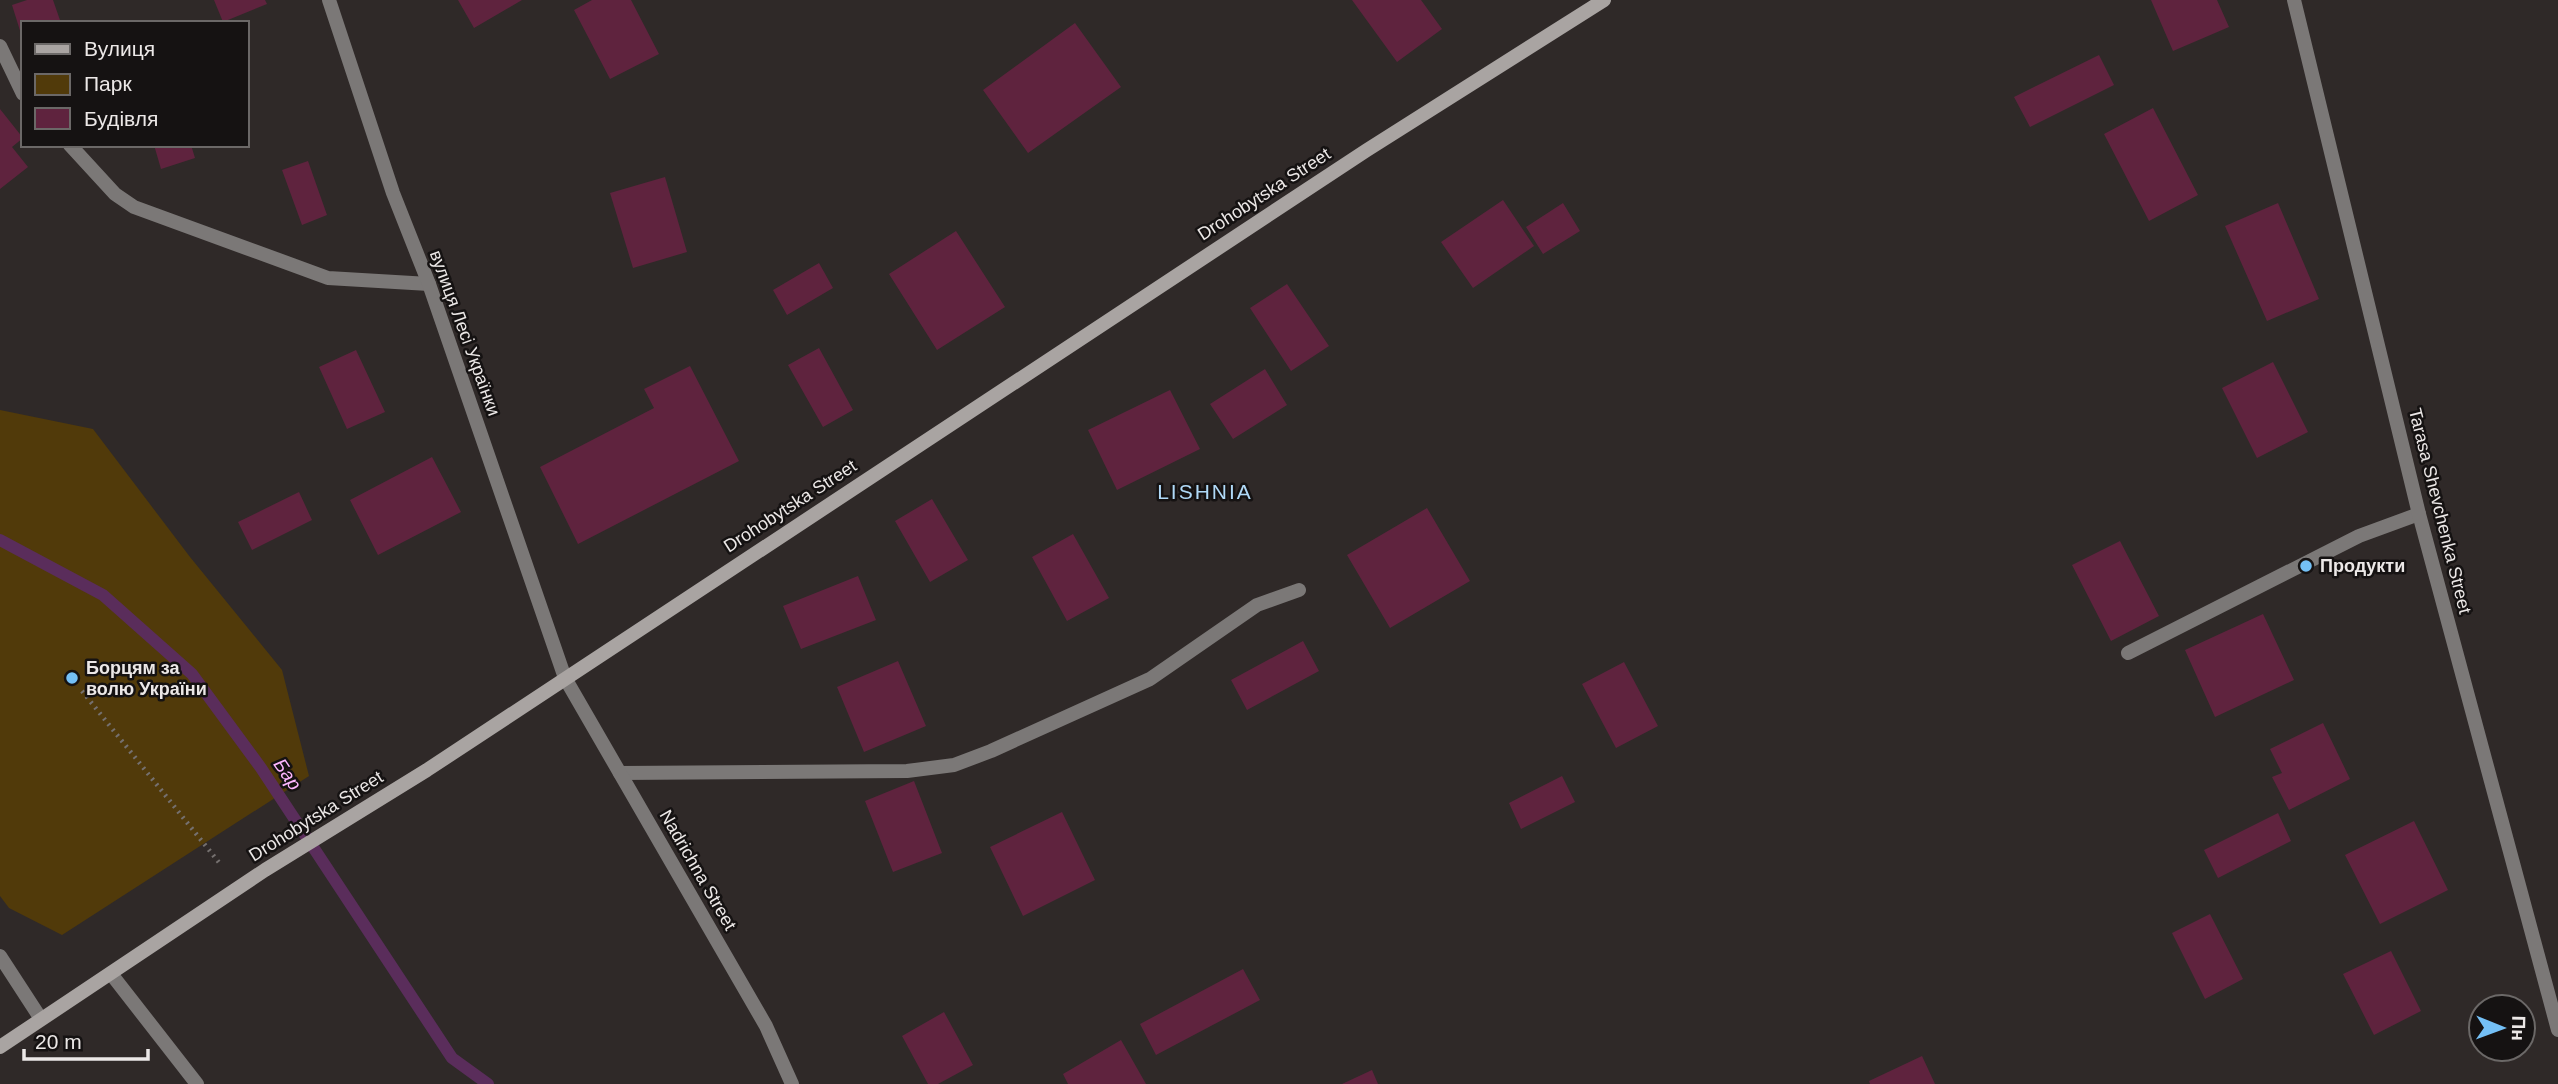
<svg xmlns="http://www.w3.org/2000/svg" width="2558" height="1084" viewBox="0 0 2558 1084" font-family="Arial,sans-serif">
  <style>
    .green { fill: #513a0a }
    .lines { fill: none; stroke-linecap: round; stroke-linejoin: round }
    .stream { stroke: #5a2d5b; stroke-width: 12 }
    .building { fill: #5f233e }
    .path { stroke: #75706f; stroke-width: 4.5; stroke-dasharray: 2 5; stroke-linecap: butt }
    .lane { stroke: #7b7877; stroke-width: 14 }
    .street { stroke: #7b7877; stroke-width: 14 }
    .secondary { stroke: #a9a4a2; stroke-width: 14 }
    .poi-dot { fill: #74c0f6; stroke: #151212; stroke-width: 2.5 }
    .labels { text-anchor: middle; stroke-width: 5; stroke-linejoin: round; paint-order: stroke }
    .street-label { font-size: 18px; fill: #ece8e7; stroke: #151212 }
    .poi-label { font-size: 18px; font-weight: bold; fill: #ece8e7; stroke: #151212; text-anchor: start }
    .water-label { font-size: 19px; font-style: italic; fill: #fcb5fd; stroke: #151212 }
    .quarter-label { font-size: 21px; letter-spacing: 2px; fill: #b0d9f7; stroke: #151212 }
  </style>
  <rect width="100%" height="100%" fill="#2f2928"/>
  <!-- green -->
  <path class="green" d="M0,410L93,429L190,557L282,670L309,776L62,935L9,908L0,896Z"/>
  <g class="lines">
    <!-- stream -->
    <path class="stream" d="M0,540L103,595L192,674L261,768L452,1058L488,1084"/>
  </g>
  <!-- building -->
  <path class="building" d="M27,0H53L61,23H23L22,37L12,5Z
    M214,0H265L267,4L223,22Z
    M458,0H522L474,28Z
    M592,0H631L659,54L610,79L574,10Z
    M1352,0H1421L1442,29L1397,62Z
    M2151,0H2217L2229,27L2173,51Z
    M1075,23L1121,87L1028,153L983,90Z
    M2099,55L2114,85L2030,127L2014,97Z
    M2153,108L2198,195L2149,221L2104,134Z
    M0,109L23,138L12,147L28,167L0,189Z
    M154,145H191L195,158L161,169Z
    M308,161L327,215L302,225L282,170Z
    M665,177L687,252L633,268L610,193Z
    M1503,200L1534,246L1473,288L1441,242Z
    M1563,203L1580,231L1543,254L1526,227Z
    M2278,203L2319,299L2267,321L2225,226Z
    M956,231L1005,307L937,350L889,274Z
    M819,263L833,288L787,315L773,290Z
    M1287,284L1329,346L1291,371L1250,308Z
    M819,348L853,410L823,427L788,365Z
    M356,350L385,412L347,429L319,367Z
    M2273,362L2308,432L2257,458L2222,388Z
    M690,366L739,461L578,544L540,467L654,408L644,389Z
    M1265,369L1287,405L1233,439L1210,404Z
    M1170,390L1200,449L1117,490L1088,430Z
    M432,457L461,512L378,555L350,500Z
    M299,492L312,520L252,550L238,522Z
    M932,499L968,560L930,582L895,521Z
    M1427,508L1470,581L1390,628L1347,555Z
    M1073,534L1109,598L1067,621L1032,557Z
    M2120,541L2159,616L2111,641L2072,565Z
    M858,576L876,620L801,649L783,606Z
    M2263,614L2294,680L2215,717L2185,650Z
    M1303,641L1319,671L1247,710L1231,680Z
    M898,661L926,726L864,752L837,687Z
    M1624,662L1658,726L1616,748L1582,684Z
    M2323,723L2350,779L2289,810L2272,777L2282,773L2270,749Z
    M1562,776L1575,802L1521,829L1509,803Z
    M914,781L942,853L893,872L865,801Z
    M1062,812L1095,880L1023,916L990,847Z
    M2278,813L2291,841L2218,878L2204,850Z
    M2414,821L2448,890L2380,924L2345,855Z
    M2210,914L2243,979L2205,999L2172,933Z
    M2391,951L2421,1011L2374,1035L2343,974Z
    M1243,969L1260,1000L1156,1055L1140,1024Z
    M944,1012L973,1065L938,1084H928L902,1036Z
    M1121,1040L1146,1084H1068L1063,1074Z
    M1922,1056L1935,1084H1870L1869,1081Z
    M1372,1070L1378,1084H1342Z"/>
  <g class="lines">
    <!-- path -->
    <path class="path" d="M82,691L221,865"/>
    <!-- lane -->
    <path class="lane" d="M0,46L23,94
      M70,145L115,194L134,207L328,278L429,284
      M2128,653L2359,536L2419,514
      M620,773L907,771L954,765L991,751L1150,679L1257,605L1299,590
      M0,956L41,1019"/>
    <!-- street -->
    <path class="street" d="M329,0L393,193L429,284L565,678L766,1026L792,1084
      M2294,0L2419,514L2558,1030
      M112,975L197,1084"/>
    <!-- secondary -->
    <path class="secondary" d="M0,1047L265,870L427,770L1367,150L1604,0"/>
  </g>
  <!-- markers -->
  <g class="poi-dot">
    <circle cx="2306" cy="566" r="7"/>
    <circle cx="72" cy="678" r="7"/>
  </g>
  <g class="labels">
    <!-- street labels -->
    <g class="street-label">
      <text transform="translate(1264 194) rotate(-33)" y="6">Drohobytska Street</text>
      <text transform="translate(465 333) rotate(70)" y="6">вулиця Лесі Українки</text>
      <text transform="translate(790 506) rotate(-33)" y="6">Drohobytska Street</text>
      <text transform="translate(2440 511) rotate(76)" y="6">Tarasa Shevchenka Street</text>
      <text transform="translate(316 816) rotate(-32)" y="6">Drohobytska Street</text>
      <text transform="translate(698 870) rotate(60)" y="6">Nadrichna Street</text>
    </g>
    <!-- poi labels -->
    <g class="poi-label">
      <text x="2320" y="572">Продукти</text>
      <text x="86" y="674">Борцям за<tspan x="86" dy="21">волю України</tspan></text>
    </g>
    <!-- water labels -->
    <g class="water-label">
      <text transform="translate(288 774) rotate(56)" y="7">Бар</text>
    </g>
    <!-- quarter labels -->
    <g class="quarter-label">
      <text x="1205" y="499">LISHNIA</text>
    </g>
  </g>
  <!-- legend -->
  <rect x="21" y="21" width="228" height="126" fill="#151212" stroke="#6b6867" stroke-width="2"/>
  <rect x="35" y="44" width="35" height="10" fill="#a9a4a2" stroke="#6b6867" stroke-width="2"/>
  <text x="84" y="56" font-size="21" fill="#ece8e7">Вулиця</text>
  <rect x="35" y="74" width="35" height="21" fill="#513a0a" stroke="#6b6867" stroke-width="2"/>
  <text x="84" y="91" font-size="21" fill="#ece8e7">Парк</text>
  <rect x="35" y="108" width="35" height="21" fill="#5f233e" stroke="#6b6867" stroke-width="2"/>
  <text x="84" y="126" font-size="21" fill="#ece8e7">Будівля</text>
  <!-- north arrow -->
  <g transform="translate(2502 1028) rotate(91)"><circle r="33" fill="#151212" stroke="#6b6867" stroke-width="2"/>
  <path d="M0-5L12 26L0 18L-12 26Z" fill="#74c0f6"/>
  <text y="-10" font-size="19" font-weight="bold" text-anchor="middle" fill="#ece8e7">Пн</text>
  </g>
  <!-- scale -->
  <path d="M24 1049v10h124v-10" fill="none" stroke="#ece8e7" stroke-width="3.5"/>
  <text x="35" y="1049" font-size="21" fill="#ece8e7" stroke="#151212" stroke-width="5" paint-order="stroke">20 m</text>
</svg>
